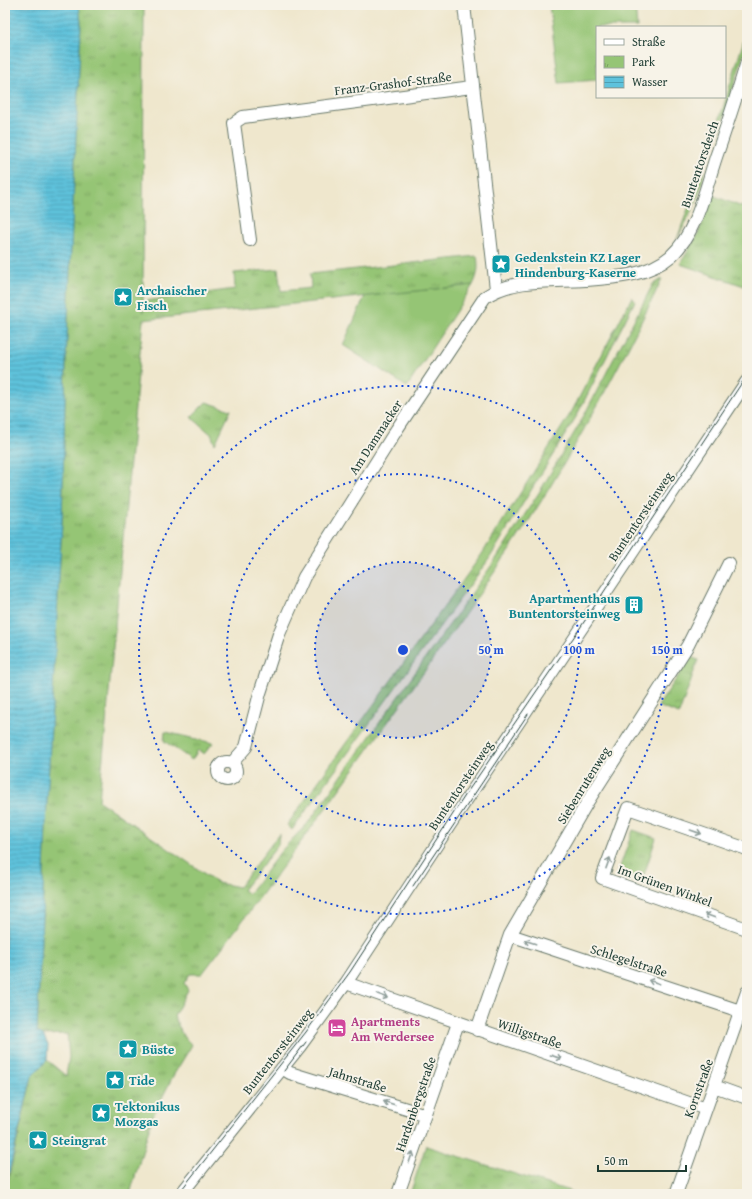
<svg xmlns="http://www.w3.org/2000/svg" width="752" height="1199" viewBox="0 0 752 1199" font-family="'Gentium Book Plus',serif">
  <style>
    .grass { fill: #95c575; stroke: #5a8154 }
    .park { fill: url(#park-tufts); stroke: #5a8154 }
    .water { fill: url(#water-rules); stroke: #3e8088 }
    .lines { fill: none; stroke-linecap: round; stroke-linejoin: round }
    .minor-casing { stroke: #68786a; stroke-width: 14 }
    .minor { stroke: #fff; stroke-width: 12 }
    .tram { stroke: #1f3d34; stroke-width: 1 }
    .oneway { stroke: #8f9e9a }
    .ring { fill: none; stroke: #1d4ed8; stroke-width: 2; stroke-dasharray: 2 4 }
    .labels { text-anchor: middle; stroke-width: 4; stroke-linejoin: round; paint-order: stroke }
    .street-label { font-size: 13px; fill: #1f3d34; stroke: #f7f3e8 }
    .culture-label { font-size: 13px; font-weight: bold; fill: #0d838f; stroke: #f7f3e8; text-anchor: start }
    .hotel-label { font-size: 13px; font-weight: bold; fill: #b23c85; stroke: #f7f3e8; text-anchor: start }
    .centre { fill: #1d4ed8; stroke: #f7f3e8; stroke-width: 2 }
    .ring-label { font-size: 12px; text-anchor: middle; font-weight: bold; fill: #1d4ed8; stroke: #f7f3e8; stroke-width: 4; stroke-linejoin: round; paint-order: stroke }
  </style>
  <defs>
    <pattern id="park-tufts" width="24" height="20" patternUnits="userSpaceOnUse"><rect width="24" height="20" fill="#95c575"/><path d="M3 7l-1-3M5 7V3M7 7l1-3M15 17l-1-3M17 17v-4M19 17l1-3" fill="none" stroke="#79a161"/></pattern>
    <pattern id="water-rules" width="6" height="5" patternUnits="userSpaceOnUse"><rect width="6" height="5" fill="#5ec2dc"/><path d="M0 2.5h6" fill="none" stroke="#4d9fb3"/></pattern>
  </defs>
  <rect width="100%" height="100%" fill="#f7f3e8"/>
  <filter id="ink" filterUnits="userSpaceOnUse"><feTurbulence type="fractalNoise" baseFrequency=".025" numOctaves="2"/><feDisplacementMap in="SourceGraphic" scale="8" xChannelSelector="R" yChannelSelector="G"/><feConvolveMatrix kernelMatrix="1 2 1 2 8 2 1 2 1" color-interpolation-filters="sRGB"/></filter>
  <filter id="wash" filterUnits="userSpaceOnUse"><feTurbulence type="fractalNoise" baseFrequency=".012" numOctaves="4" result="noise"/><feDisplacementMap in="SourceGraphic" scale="16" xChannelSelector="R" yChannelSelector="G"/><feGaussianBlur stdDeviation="0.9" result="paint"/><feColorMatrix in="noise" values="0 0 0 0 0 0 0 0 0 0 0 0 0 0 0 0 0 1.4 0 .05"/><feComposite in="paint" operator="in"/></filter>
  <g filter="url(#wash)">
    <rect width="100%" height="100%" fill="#efe7cd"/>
    <!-- grass -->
    <path class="grass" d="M549,5H635L637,27H597V80L559,83Z
      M747,30V44L719,133L714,137Z
      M703,168C706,188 686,222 677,239Z
      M473,285L407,387L343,345L365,296Z"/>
    <!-- park -->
    <path class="park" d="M79,5H144L143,312L145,301L235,289L234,273L278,269L281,291L311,288L310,274L477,256C479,267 478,275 473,285L143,320L99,801L218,883L239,887L279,834L278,845L243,890L249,894L281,851L308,823L494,562L540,491L580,423L653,284L662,279C616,376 559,479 498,567C468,611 437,654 406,697C339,790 272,883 202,974H190L184,983L188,990L174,1016L183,1036L192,1045L173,1076L152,1118L130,1194H5L32,1076L47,1060L66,1076L69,1057L67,1034L43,1035L37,1032L47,801L62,522L66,361L81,23Z
      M712,195L742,207L747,198V287L680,264L698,234Z
      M632,297L635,301L576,417L489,559L292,830L287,825L482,554L572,411Z
      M206,402L231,410L215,444L211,434L191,417Z
      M691,657L698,660L679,714L658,706Z
      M165,732H166L213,743L204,754L198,750L192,760L164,741Z
      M633,830L656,838L642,881L618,872Z
      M426,1145V1146L579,1194H410Z"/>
    <!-- water -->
    <path class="water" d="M5,5H79L81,23L66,361L62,522L47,801L37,1032L43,1035L48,1045L47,1060L32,1076L5,1188Z"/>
  </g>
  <g filter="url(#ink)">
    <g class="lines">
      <!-- minor casing -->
      <g class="minor-casing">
        <path id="minor" d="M464,5L496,289
          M250,240L234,123L243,117L472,87
          M218 771a9 9 0 1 1 18 0a9 9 0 1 1-18 0Z
          M232,763L246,747L260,693L279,634L304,577L397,429L485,297C513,278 552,282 585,280C614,278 648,276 671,256C697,232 705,190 716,157C727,126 737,94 747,62
          M747,849L628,808L602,878L747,929
          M510,935L740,1011
          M346,983L706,1109
          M477,1030L510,935L588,801L688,645L729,563
          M282,1068L290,1073L426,1115
          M714,1086L747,1098
          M181,1194L300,1046L346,983L449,826L747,381
          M398,1194L458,1023
          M676,1194L747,992"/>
      </g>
      <!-- minor -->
      <use href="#minor" class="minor"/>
      <!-- tram -->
      <path class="tram" d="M413,886L528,714
        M284,1071L306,1042
        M178,1194L306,1032L350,972L468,791L580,628L747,375"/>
    </g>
    <!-- one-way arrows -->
    <defs><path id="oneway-shaft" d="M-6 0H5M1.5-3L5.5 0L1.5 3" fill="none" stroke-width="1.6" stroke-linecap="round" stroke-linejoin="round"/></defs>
    <g class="oneway">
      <use href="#oneway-shaft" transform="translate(696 832) rotate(19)"/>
      <use href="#oneway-shaft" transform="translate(608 863) rotate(-70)"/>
      <use href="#oneway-shaft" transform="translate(710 916) rotate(-160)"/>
      <use href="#oneway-shaft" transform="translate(530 942) rotate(-162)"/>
      <use href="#oneway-shaft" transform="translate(654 982) rotate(-162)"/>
      <use href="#oneway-shaft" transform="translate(383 996) rotate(20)"/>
      <use href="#oneway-shaft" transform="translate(556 1057) rotate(19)"/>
      <use href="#oneway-shaft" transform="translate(389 1103) rotate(-163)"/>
      <use href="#oneway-shaft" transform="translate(411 1157) rotate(-71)"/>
    </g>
  </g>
  <!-- distance rings -->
  <circle cx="403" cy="650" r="88" fill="#1d4ed8" fill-opacity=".12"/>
  <g class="ring">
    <circle cx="403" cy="650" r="88"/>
    <circle cx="403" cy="650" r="176"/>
    <circle cx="403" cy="650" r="264"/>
  </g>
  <!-- icons -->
  <defs>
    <g id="sight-square" transform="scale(1)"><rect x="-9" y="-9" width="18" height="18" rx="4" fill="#0f9aa8" stroke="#f7f3e8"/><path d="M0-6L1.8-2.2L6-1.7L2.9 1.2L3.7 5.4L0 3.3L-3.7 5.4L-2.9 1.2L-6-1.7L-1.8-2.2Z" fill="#fff"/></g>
    <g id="building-square" transform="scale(1)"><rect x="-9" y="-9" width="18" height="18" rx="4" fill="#0f9aa8" stroke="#f7f3e8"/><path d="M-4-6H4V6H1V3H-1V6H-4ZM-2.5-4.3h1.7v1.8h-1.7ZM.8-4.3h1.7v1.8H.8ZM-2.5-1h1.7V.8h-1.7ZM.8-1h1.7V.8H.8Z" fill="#fff"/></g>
    <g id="hotel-square" transform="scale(1)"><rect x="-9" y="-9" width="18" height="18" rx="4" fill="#d1479c" stroke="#f7f3e8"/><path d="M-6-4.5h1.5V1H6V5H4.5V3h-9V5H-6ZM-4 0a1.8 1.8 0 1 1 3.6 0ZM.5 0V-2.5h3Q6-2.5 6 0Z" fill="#fff"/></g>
  </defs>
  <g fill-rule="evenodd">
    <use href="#sight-square" x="501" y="264"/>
    <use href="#sight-square" x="123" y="297"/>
    <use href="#building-square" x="634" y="605"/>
    <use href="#hotel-square" x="337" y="1028"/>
    <use href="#sight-square" x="128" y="1049"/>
    <use href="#sight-square" x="115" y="1080"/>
    <use href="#sight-square" x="101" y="1113"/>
    <use href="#sight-square" x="38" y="1140"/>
  </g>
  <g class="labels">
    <!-- street labels -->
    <g class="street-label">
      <text transform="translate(393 83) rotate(-7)" y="5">Franz-Grashof-Straße</text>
      <text transform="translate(699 164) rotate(-71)" y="5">Buntentorsdeich</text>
      <text transform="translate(375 437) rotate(-57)" y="5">Am Dammacker</text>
      <text transform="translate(640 516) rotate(-56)" y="5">Buntentorsteinweg</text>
      <text transform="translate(460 785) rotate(-56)" y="5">Buntentorsteinweg</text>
      <text transform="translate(583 785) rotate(-58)" y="5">Siebenrutenweg</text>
      <text transform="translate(665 885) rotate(20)" y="5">Im Grünen Winkel</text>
      <text transform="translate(629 960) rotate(18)" y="5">Schlegelstraße</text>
      <text transform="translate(530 1033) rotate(19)" y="5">Willigstraße</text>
      <text transform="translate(277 1051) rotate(-52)" y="5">Buntentorsteinweg</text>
      <text transform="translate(358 1079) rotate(17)" y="5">Jahnstraße</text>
      <text transform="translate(698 1088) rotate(-70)" y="5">Kornstraße</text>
      <text transform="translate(415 1104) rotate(-71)" y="5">Hardenbergstraße</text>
    </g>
    <!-- culture labels -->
    <g class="culture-label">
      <text x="515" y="262">Gedenkstein KZ Lager<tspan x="515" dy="15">Hindenburg-Kaserne</tspan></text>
      <text x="137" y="295">Archaischer<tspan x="137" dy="15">Fisch</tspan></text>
      <text x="620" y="603" text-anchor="end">Apartmenthaus<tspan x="620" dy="15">Buntentorsteinweg</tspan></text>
      <text x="142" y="1054">Büste</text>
      <text x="129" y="1085">Tide</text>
      <text x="115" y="1111">Tektonikus<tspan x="115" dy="15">Mozgas</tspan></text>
      <text x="52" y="1145">Steingrat</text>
    </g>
    <!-- hotel labels -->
    <g class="hotel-label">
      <text x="351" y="1026">Apartments<tspan x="351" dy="15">Am Werdersee</tspan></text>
    </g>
  </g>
  <circle cx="403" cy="650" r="6" class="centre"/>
  <g class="ring-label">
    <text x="491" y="654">50 m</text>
    <text x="579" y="654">100 m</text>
    <text x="667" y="654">150 m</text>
  </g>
  <!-- margin -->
  <rect width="752" height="1199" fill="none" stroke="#f7f3e8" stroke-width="20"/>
  <!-- legend -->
  <rect x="596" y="26" width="130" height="72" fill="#f7f3e8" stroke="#a1aaa0"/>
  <rect x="604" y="39" width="20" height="6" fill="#ffffff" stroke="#a1aaa0"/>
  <text x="632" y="46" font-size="12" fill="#1f3d34">Straße</text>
  <rect x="604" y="56" width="20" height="12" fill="url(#park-tufts)" stroke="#a1aaa0"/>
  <text x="632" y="66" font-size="12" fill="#1f3d34">Park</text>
  <rect x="604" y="76" width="20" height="12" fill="url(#water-rules)" stroke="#a1aaa0"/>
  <text x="632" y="86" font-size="12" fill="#1f3d34">Wasser</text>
  <!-- scale -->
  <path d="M598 1165v6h88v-6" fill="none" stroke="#1f3d34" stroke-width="2"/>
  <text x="604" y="1165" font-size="12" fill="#1f3d34" stroke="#f7f3e8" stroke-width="3" paint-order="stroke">50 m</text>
</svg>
